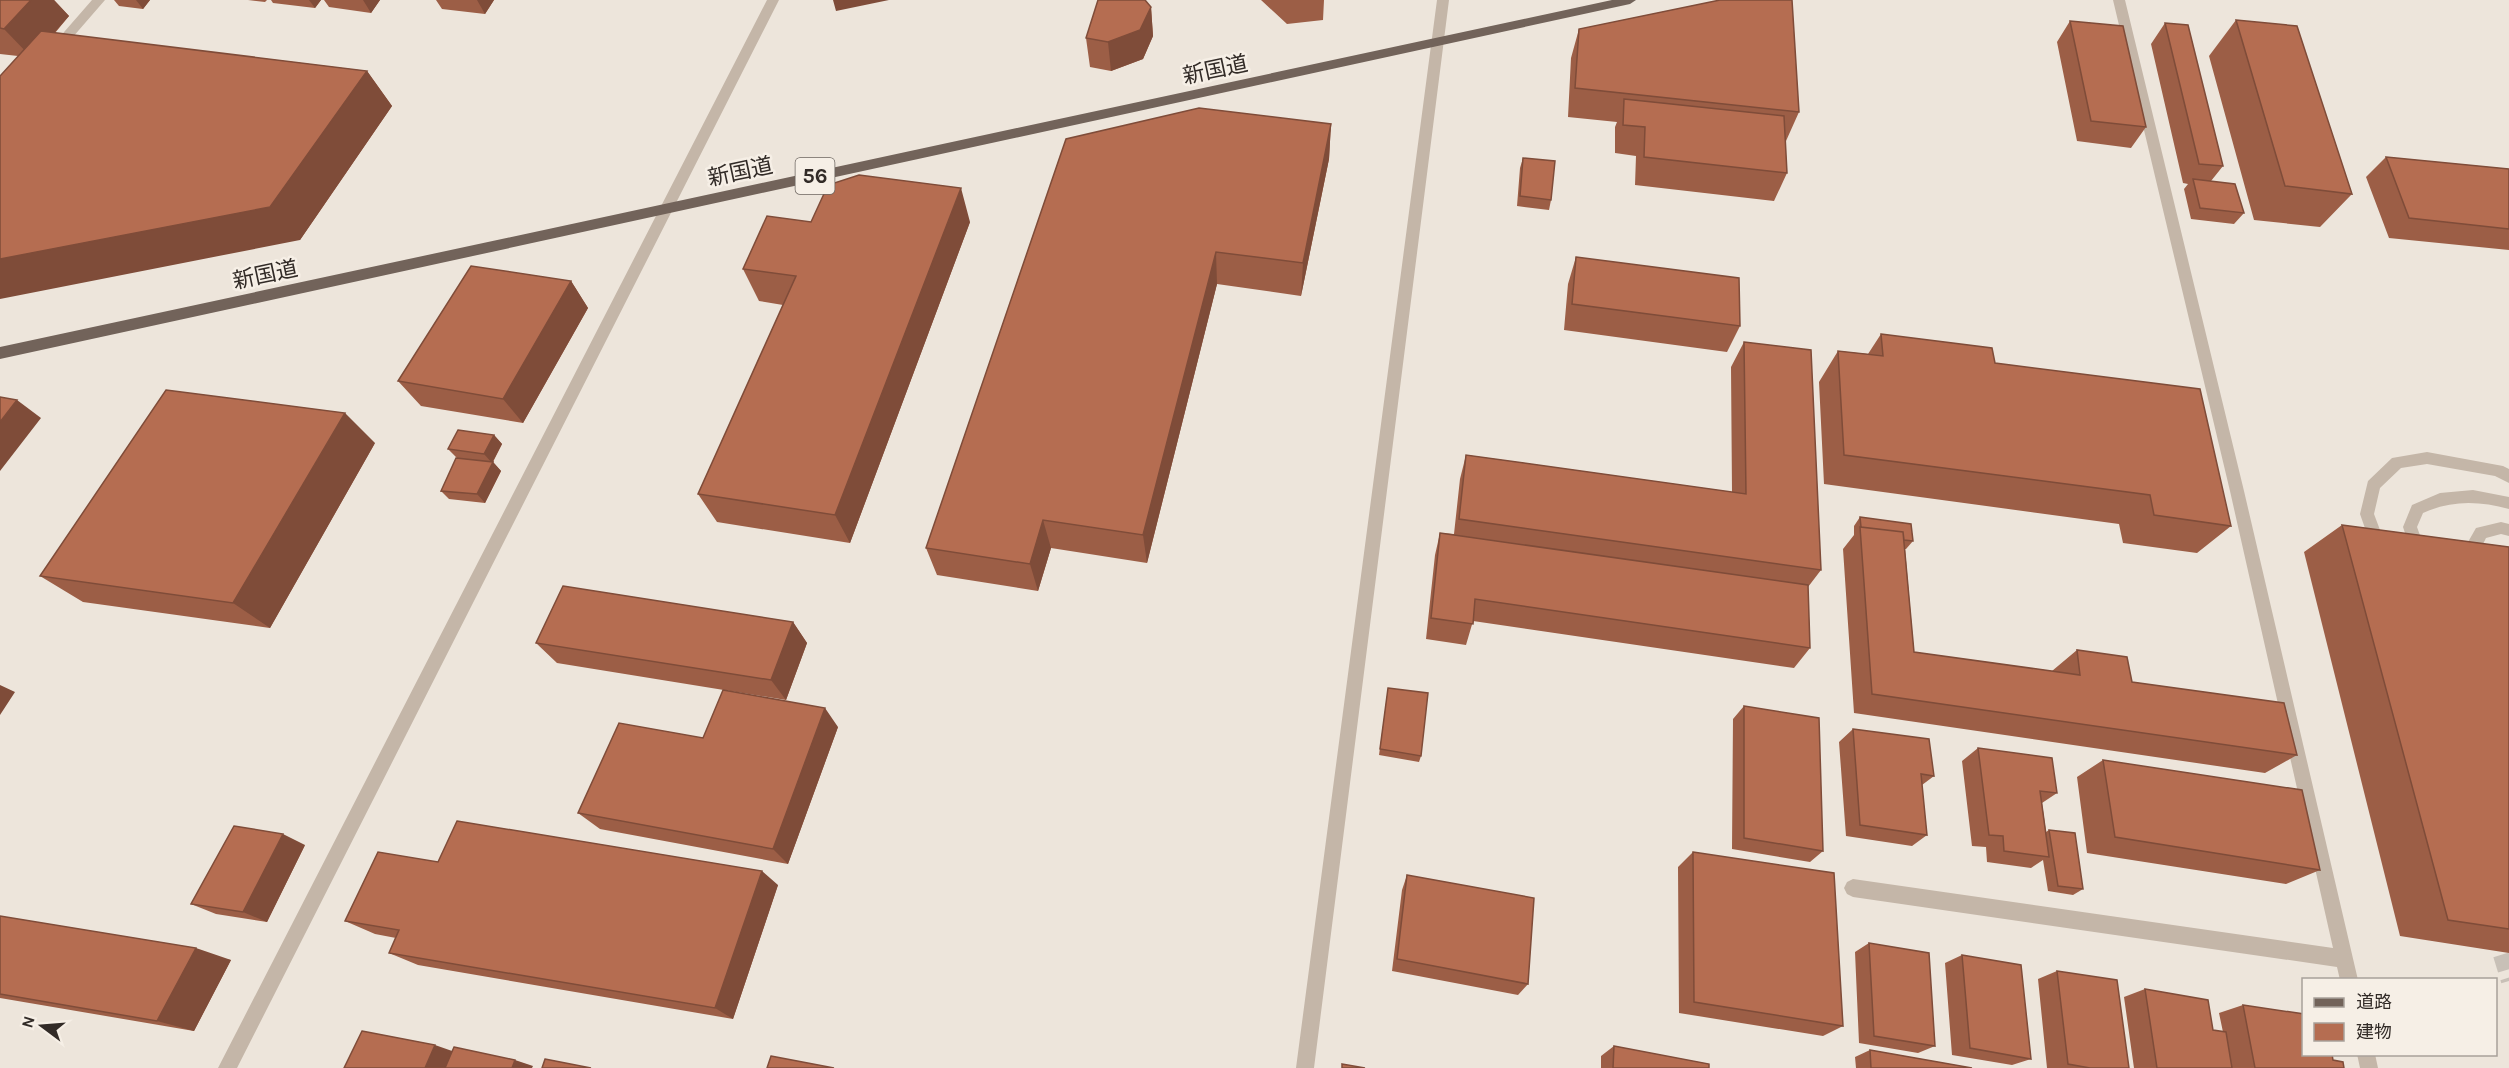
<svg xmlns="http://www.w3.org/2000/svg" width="2509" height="1068" viewBox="0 0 2509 1068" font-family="Karla,'Noto Sans JP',sans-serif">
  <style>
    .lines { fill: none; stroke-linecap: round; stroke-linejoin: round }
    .minor-tunnel { stroke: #c8c0b7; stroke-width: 16; stroke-dasharray: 16 8; stroke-linecap: butt }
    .minor { fill: #c4b6a8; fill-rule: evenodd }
    .major { fill: #72635a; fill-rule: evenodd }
    .wall { fill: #9c5e46 }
    .shaded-wall { fill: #7f4c39 }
    .building { fill: #b56d51; stroke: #7f4c39; stroke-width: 1.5 }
    .labels { text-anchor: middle; stroke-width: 5; stroke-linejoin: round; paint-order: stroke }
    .shield { fill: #f6efe6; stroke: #6d6660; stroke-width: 1.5 }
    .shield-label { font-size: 21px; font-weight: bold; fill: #322b27 }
    .street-label { font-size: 22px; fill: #322b27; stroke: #f6efe6 }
  </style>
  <rect width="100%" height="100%" fill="#ede5db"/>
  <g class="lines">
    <!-- minor-tunnel -->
    <path class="minor-tunnel" d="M2494,932L2509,981"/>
    <!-- minor -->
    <path class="minor" d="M92,0H105L59,53H51V47Z
      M767,0H779L237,1068H218Z
      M1437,0H1449L1314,1068H1296Z
      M2113,0H2125L2244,491L2358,980H2340L2337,967L1853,897L1847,894L1844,888L1847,882L1853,879L2333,948L2230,491Z
      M2427,452L2503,466L2509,469V483L2495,476L2427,464L2401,468L2380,488L2374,514L2386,546L2383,551L2378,553L2373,551L2360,514L2368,481L2392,458Z
      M2473,490L2509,497V509C2479,501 2452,500 2423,513L2417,527L2426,552L2423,557L2418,559L2413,557L2403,527L2412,505L2440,493Z
      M2501,522L2509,524V536L2501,534L2486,538L2480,550L2482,561L2479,566L2474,568L2469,566L2464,549L2476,528Z
      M2357,1054H2375L2378,1068H2360Z"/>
    <!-- major -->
    <path class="major" d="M1612,0H1636L1630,4L0,359V347Z"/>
  </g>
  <!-- wall -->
  <path class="wall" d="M0,0H54L69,16L55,33L367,71L392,106L300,240L18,56L0,54Z
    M114,0H150L143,9L119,6Z
    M248,0H267L265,2Z
    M271,0H321L315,8L273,3Z
    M324,0H380L371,13L329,7Z
    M436,0H494L485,14L442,9Z
    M1261,0H1324L1323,20L1287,24Z
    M1151,7L1153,36L1143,59L1111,71L1090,67L1086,38Z
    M2236,20L2352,194L2320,227L2254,220L2209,56Z
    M2070,21L2146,127L2131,148L2077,141L2057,42Z
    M2165,23L2223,166L2211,181L2244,213L2234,224L2191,219L2184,189L2188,184L2183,183L2151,44Z
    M1579,29L1799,112L1786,141H1785L1787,173L1774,201L1635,185L1636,156L1615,153V127L1617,122L1568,117L1571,58Z
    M1331,124L1329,159L1301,296L1217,284L1147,563L1051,548L1038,591L937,575L926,548Z
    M2386,157L2509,169V250L2389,238L2366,177Z
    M1523,158L1551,200L1549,210L1517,206L1520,168Z
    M811,222H970L850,543L717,522L698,494L783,305L759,301L743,269Z
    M1576,257L1740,326L1727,352L1564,330L1568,284Z
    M571,281L588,308L523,423L421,406L398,381Z
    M1881,334L1995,363L2231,526L2197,553L2123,543L2119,524L1824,484L1819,382L1838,351L1868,354Z
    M1744,342L1821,570L1808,587L1810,648L1794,668L1473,621L1466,645L1426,639L1435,555L1440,533L1454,534L1460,479L1466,455L1732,492L1731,367Z
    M494,435L502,444L493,462L501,471L485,503L449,499L441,491L457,458L448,449Z
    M375,443L270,628L83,602L40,576Z
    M1860,517L1913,541L1906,549H1905L1914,652L2052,671L2077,650L2132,682L2297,755L2265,773L1854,713L1843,549L1854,535V526Z
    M2342,525L2509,547V953L2400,936L2304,552Z
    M793,622L807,643L786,700L557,663L536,643Z
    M1388,688L1421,756L1419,762L1379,755Z
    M1744,706L1823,851L1810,862L1732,849L1733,719Z
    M838,727L788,864L600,829L578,813L703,738Z
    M1853,729L1934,776L1922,785L1927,835L1912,846L1846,836L1839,742Z
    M1978,748L2057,793L2042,803L2046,832L2049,830L2083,889L2073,895L2048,891L2043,860L2031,868L1987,862L1986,847L1972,846L1962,761Z
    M2103,760L2320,870L2286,884L2087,853L2077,777Z
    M305,845L267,922L216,914L191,904Z
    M1693,852L1843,1026L1823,1036L1679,1013L1678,867Z
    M438,862L778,885L733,1019L418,965L389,953L396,938L375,934L345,921Z
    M1407,875L1528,984L1518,995L1392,971L1402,890Z
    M0,916L231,960L194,1031L0,998Z
    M1869,943L1935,1046L1918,1053L1859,1043L1855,952Z
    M1962,955L2031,1059L2012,1065L1952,1055L1945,963Z
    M2057,971L2129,1068H2047L2038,979Z
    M2145,989L2213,1030L2223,1032L2219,1013L2243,1005L2333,1060L2344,1068H2134L2124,997Z
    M1614,1046L1709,1068H1601V1056Z
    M1870,1050L1972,1068H1856L1855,1057Z"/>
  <!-- shaded-wall -->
  <path class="shaded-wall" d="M31,0H54L69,16L32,58L4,29Z
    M136,0H150L143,9Z
    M309,0H321L315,8Z
    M363,0H380L371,13Z
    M477,0H494L485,14Z
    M833,0H889L836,11Z
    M1151,7L1153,36L1143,59L1111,71L1108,42Z
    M367,71L392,106L300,240L0,299V259Z
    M1331,124L1329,159L1301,296L1303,263Z
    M961,188L970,222L850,543L835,515Z
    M1216,252L1217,284L1147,563L1143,535Z
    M571,281L588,308L523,423L503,399Z
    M17,400L41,418L0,471V422Z
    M345,413L375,443L270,628L233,603Z
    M494,435L502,444L492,463L484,454Z
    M493,462L501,471L485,503L477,494Z
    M1043,520L1051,548L1038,591L1030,564Z
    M793,622L807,643L786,700L771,680Z
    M0,685L15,692L0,715Z
    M825,708L838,727L788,864L773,849Z
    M283,834L305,845L267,922L243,912Z
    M762,871L778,885L733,1019L715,1008Z
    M196,948L231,960L194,1031L157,1021Z
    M435,1045L455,1052L448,1068H425Z
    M515,1060L533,1066L532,1068H512Z"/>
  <!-- building -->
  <path class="building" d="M0,0H31L4,29L0,28Z
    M1098,0H1145L1151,7L1140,30L1108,42L1086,38Z
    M1720,0H1792L1799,112L1575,88L1579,29Z
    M2236,20L2297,26L2352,194L2285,186Z
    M2070,21L2123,26L2146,127L2091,121Z
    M2165,23L2188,25L2223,166L2199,164Z
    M41,31L367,71L270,207L0,259V76Z
    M1624,99L1784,116L1787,173L1644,157L1645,127L1623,125Z
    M1199,108L1331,124L1303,263L1216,252L1143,535L1043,520L1030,564L926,548L1066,139Z
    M2386,157L2509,169V229L2409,218Z
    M1523,158L1555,161L1551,200L1520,196Z
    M859,175L961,188L835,515L698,494L796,276L743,269L767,216L811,222L828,185Z
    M2193,179L2235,184L2244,213L2200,208Z
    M1576,257L1739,278L1740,326L1572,304Z
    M471,266L571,281L503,399L398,381Z
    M1881,334L1992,348L1995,363L2200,389L2231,526L2154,515L2150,495L1844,455L1838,351L1883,356Z
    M1744,342L1811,350L1821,570L1459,519L1466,455L1746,494Z
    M166,390L345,413L233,603L40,576Z
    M0,397L17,400L0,422Z
    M458,430L494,435L484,454L448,449Z
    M456,458L493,462L477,494L441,491Z
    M1860,517L1911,524L1913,541L1904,540L1903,532L1861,527Z
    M2342,525L2509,547V929L2448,920Z
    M1860,527L1903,532L1914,652L2080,675L2077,650L2127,657L2132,682L2284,703L2297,755L1872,694Z
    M1440,533L1808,585L1810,648L1475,599L1473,624L1431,618Z
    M563,586L793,622L771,680L536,643Z
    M1388,688L1428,693L1421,756L1380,749Z
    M723,690L825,708L773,849L578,813L619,723L703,738Z
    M1744,706L1819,718L1823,851L1744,838Z
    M1853,729L1929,739L1934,776L1921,774L1927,835L1860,825Z
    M1978,748L2052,758L2057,793L2040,791L2049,857L2004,851L2003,836L1989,835Z
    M2103,760L2302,790L2320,870L2115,837Z
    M457,821L762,871L715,1008L389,953L399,930L345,921L378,852L438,862Z
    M234,826L283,834L243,912L191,904Z
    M2049,830L2075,833L2083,889L2058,886Z
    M1693,852L1834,873L1843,1026L1694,1002Z
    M1407,875L1534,898L1528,984L1397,959Z
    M0,916L196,948L157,1021L0,994Z
    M1869,943L1929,953L1935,1046L1874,1036Z
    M1962,955L2021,965L2031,1059L1970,1048Z
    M2057,971L2117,980L2129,1068H2090L2068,1064Z
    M2145,989L2208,1000L2213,1030L2226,1032L2232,1068H2157Z
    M2243,1005L2304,1014V1054H2332L2333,1060L2343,1062L2344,1068H2255Z
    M362,1031L435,1045L425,1068H344Z
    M1614,1046L1709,1064V1068H1613Z
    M454,1047L515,1060L512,1068H445Z
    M1870,1050L1972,1068H1871Z
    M771,1056L834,1068H767Z
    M545,1059L591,1068H542Z
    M1342,1064L1365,1068H1342Z"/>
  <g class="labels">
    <!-- shield labels -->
    <rect class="shield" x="795.5" y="158" width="39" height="36" rx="4.5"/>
    <g class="shield-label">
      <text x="815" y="183">56</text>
    </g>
    <!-- street labels -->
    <g class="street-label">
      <text transform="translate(1215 69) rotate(-12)" y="8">新国道</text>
      <text transform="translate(740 171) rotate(-12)" y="8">新国道</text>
      <text transform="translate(265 274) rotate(-12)" y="8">新国道</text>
    </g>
  </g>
  <!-- legend -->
  <rect x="2302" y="978" width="195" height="78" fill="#f6efe6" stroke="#a8a19a" stroke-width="1.5"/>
  <rect x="2314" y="998" width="30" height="9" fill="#72635a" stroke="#a8a19a" stroke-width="1.5"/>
  <text x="2356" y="1008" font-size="18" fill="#322b27">道路</text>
  <rect x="2314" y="1023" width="30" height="18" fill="#b56d51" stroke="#a8a19a" stroke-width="1.5"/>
  <text x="2356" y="1038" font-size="18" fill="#322b27">建物</text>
  <!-- north arrow -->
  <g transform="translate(42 1026) rotate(286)" stroke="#f6efe6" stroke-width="4.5" paint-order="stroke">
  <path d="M0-4.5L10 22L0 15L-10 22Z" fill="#322b27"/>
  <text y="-9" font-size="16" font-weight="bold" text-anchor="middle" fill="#322b27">N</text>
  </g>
</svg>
